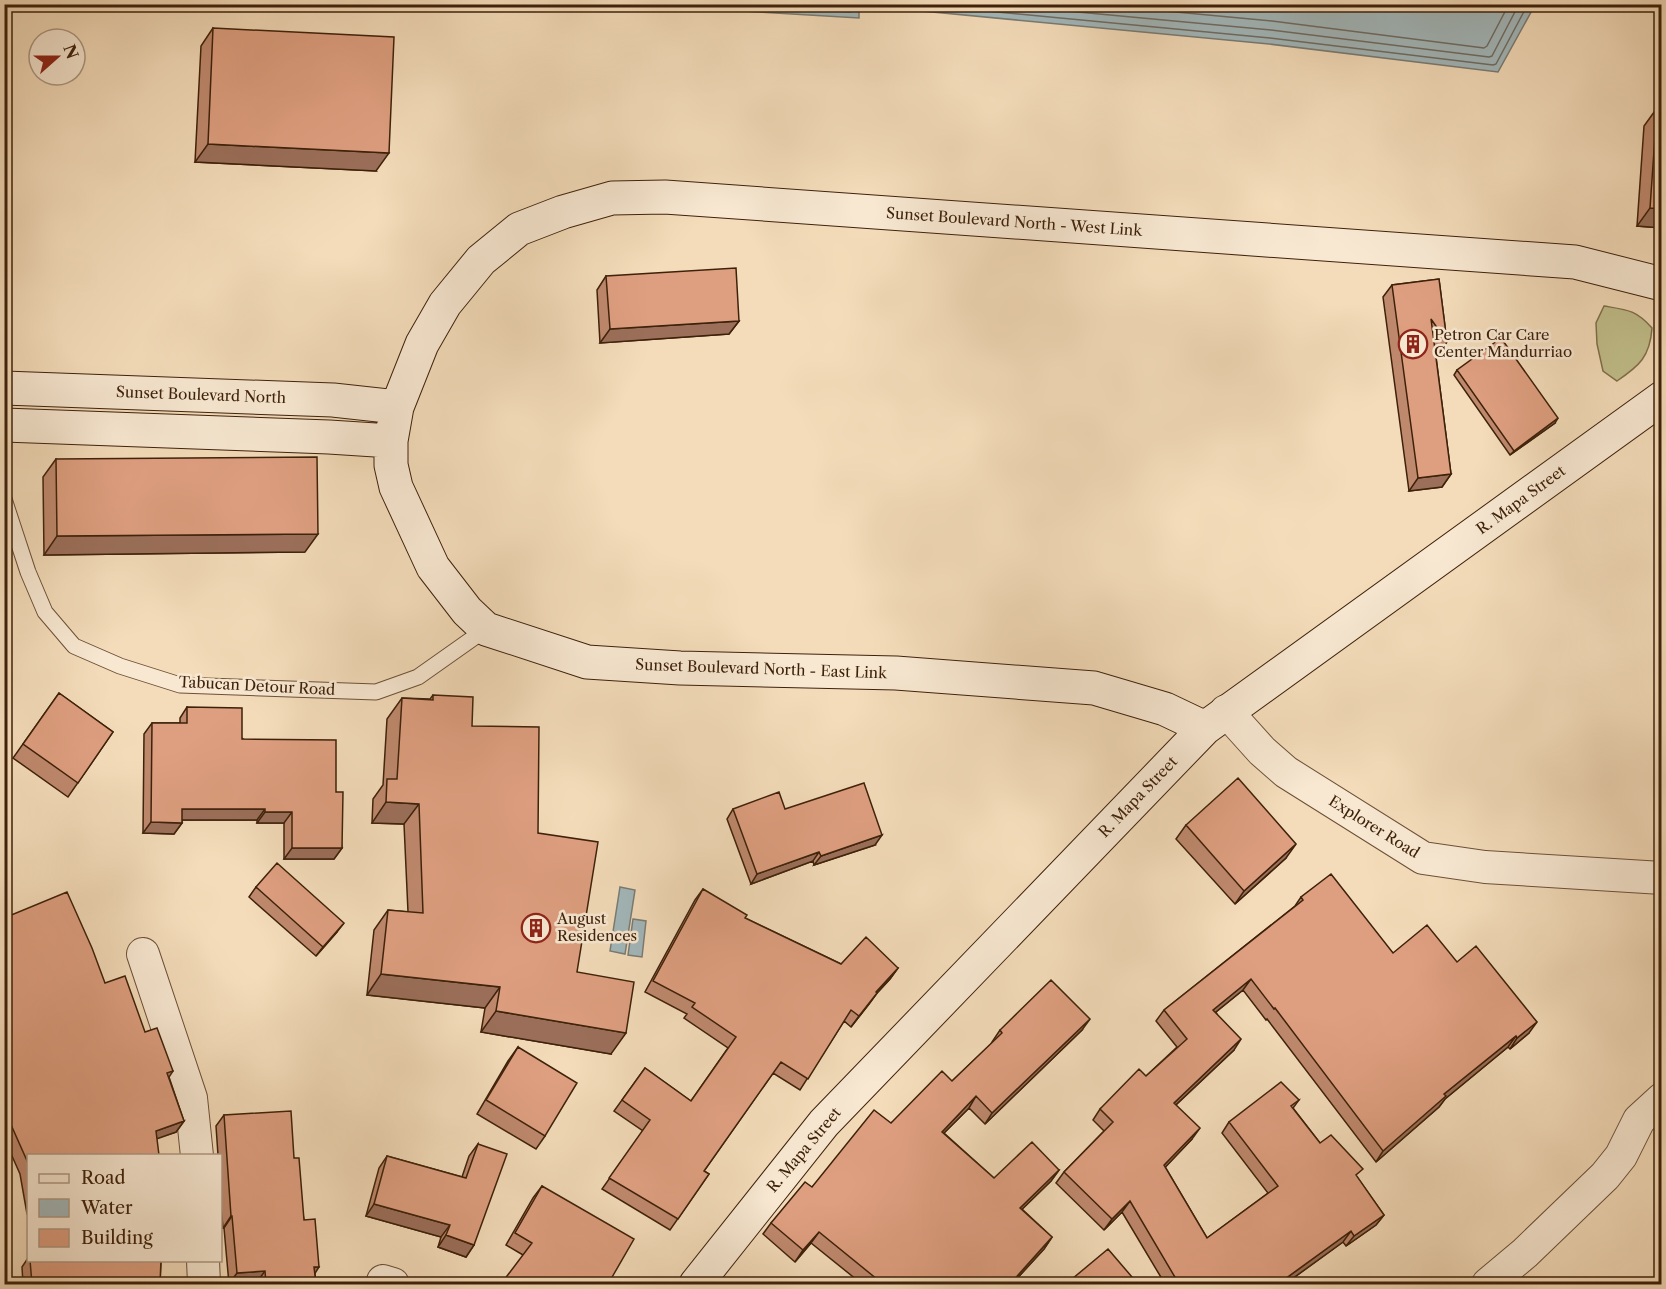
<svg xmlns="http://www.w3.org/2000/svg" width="1666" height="1289" viewBox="0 0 1666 1289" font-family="'Libre Caslon Text',serif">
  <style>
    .green { fill: #c1bf8c; stroke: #80704b; stroke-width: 1.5 }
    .water { fill: #a2b8bc; stroke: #7a7c75; stroke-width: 1.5 }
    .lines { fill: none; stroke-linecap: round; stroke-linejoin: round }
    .shore { stroke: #706c63; stroke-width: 1.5 }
    .lane-casing { stroke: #6c5036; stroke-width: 17 }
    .street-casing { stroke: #6c5036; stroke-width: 34 }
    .secondary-casing { stroke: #3e210a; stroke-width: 35 }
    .lane { stroke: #f8e8d2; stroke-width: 15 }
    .street { stroke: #f8e8d2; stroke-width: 32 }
    .secondary { stroke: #f8e8d2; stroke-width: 33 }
    .wall { fill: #bf896e; stroke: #3e210a; stroke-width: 1.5 }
    .shaded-wall { fill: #9b6f5a; stroke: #3e210a; stroke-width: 1.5 }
    .building { fill: #de9f80; stroke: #3e210a; stroke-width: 1.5 }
    .labels { text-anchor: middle; stroke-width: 5; stroke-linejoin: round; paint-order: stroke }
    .street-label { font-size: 15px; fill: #3e210a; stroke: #f8e8d2 }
    .poi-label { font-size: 15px; fill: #3e210a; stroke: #f8e8d2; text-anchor: start }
  </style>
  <rect width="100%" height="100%" fill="#f4dcba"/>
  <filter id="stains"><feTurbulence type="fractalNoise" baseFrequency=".00333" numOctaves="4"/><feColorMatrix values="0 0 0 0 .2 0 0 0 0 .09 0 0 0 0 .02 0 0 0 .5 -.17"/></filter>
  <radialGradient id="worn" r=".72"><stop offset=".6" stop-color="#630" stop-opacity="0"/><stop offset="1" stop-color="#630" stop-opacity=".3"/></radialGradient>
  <!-- green -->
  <path class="green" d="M1604,306C1628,310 1636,310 1652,328C1650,357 1639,366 1617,381L1603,371L1597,344L1596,323Z"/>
  <!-- water -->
  <path class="water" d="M643,5H642H1535L1498,72L1269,44L859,5V18Z
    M620,887L635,890L625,954L610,951Z
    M633,919L646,921L642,957L628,955Z"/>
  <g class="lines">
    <!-- shore -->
    <path class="shore" d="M737,4L850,12L852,10L853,4
      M913,4L1270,38L1493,65L1496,64L1528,4
      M993,4L1271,30L1489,57L1492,56L1519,4
      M1090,4L1272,21L1484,48L1487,46L1509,4"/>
    <!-- lane casing -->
    <g class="lane-casing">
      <path id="lane" d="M4,499L28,572L45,612L74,646L120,666L180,685L376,692L418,677L486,629"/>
    </g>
    <!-- street casing -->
    <g class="street-casing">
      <path id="street" d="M1226,711L1262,751L1286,772L1423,858L1485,867L1662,878
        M143,954L191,1098L197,1156
        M203,1260L204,1284
        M383,1281L393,1284
        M1488,1284L1525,1253L1605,1176L1621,1156L1639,1120L1662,1099"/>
    </g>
    <!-- secondary casing -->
    <g class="secondary-casing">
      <path id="secondary" d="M4,388L333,400L397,407
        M4,425L329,437L391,441
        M1205,728L1165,709L1094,688L896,673L680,668L587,662L486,629L467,611L433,567L396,487L391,465V441L397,407L422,344L445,304L481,260L519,229L563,212L612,198L665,197L1575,262L1662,284
        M696,1284L824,1123L1205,728L1662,398"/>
    </g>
    <!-- lane -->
    <use href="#lane" class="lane"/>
    <!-- street -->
    <use href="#street" class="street"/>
    <!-- secondary -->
    <use href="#secondary" class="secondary"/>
  </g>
  <!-- wall -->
  <path class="wall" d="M213,28L376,171L195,162L201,46Z
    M1657,108L1662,228L1637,226L1644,126Z
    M606,276L739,321L729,334L600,343L597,290Z
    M1439,279L1447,342L1439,354L1435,349L1451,474L1442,487L1409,491L1383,297L1392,285Z
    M1457,370L1555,423L1510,455L1454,375Z
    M56,459L305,552L44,555L43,477Z
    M59,693L113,732L68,797L13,758Z
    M433,695L472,726L538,833L577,972L611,1054L481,1032L485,1008L367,995L374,930L388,910L408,912L404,824L372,823L373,799L383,785L387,719L402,698L430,699Z
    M187,707L336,792L342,848L334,859H284V823H257V820H182V823L174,834L143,833L144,734L152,723H180V718Z
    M733,809H785L875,845L814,865L813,861L751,884L727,819Z
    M1186,825L1286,858L1235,904L1176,839Z
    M256,887L337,932L316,956L249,897Z
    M703,889L745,918L841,964L898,968L890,979L877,993L869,1004L851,1027L844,1021L800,1090L773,1073L704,1171L709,1174L670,1230L602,1189L643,1131L614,1111L645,1068L691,1101L728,1048L684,1018L687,1014L645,992L695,900Z
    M1301,897L1393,953L1457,962L1529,1033L1510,1049L1508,1047L1445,1099L1439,1107L1376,1162L1267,1019L1266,1020L1243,990L1216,1012L1234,1050L1176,1105L1192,1139L1165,1167L1207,1238L1268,1193L1222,1133L1229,1122L1299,1100L1293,1108L1320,1143L1357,1177L1384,1215L1376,1225L1346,1246L1343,1242L1285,1284H1165L1122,1212L1104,1230L1056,1183L1064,1172L1104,1131L1093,1120L1100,1109L1146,1076L1177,1047L1156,1021L1164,1010L1295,906Z
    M4,918L105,983L145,1032L173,1071L169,1077L184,1121L176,1132L157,1138L28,1155V1214H27L20,1174L4,1138Z
    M1000,1030H1082L985,1124L969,1108L944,1133L994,1178L1059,1170L1051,1181L1022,1209L1052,1237L1044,1249L1012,1284H862L811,1243L795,1262L763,1234L771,1223L812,1187L891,1123L952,1081L993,1042H992Z
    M518,1047L545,1136L536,1149L477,1114L508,1061Z
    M224,1115L294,1158L304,1220L315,1274L316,1284H257V1282L229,1284L224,1228H223L220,1195V1155H218L216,1126Z
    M478,1144L474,1245L466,1257L438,1247L441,1237L366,1216L379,1168L387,1156L462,1177L469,1156Z
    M542,1186L611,1279L523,1255L506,1245L533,1198Z
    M28,1258V1260H161L160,1284H23L22,1267Z"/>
  <!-- shaded-wall -->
  <path class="shaded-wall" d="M208,144L389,153L376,171L195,162Z
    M1650,208L1662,209V228L1637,226Z
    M739,321L729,334L600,343L610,329Z
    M1558,418L1555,423L1510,455L1514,451Z
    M1451,474L1442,487L1409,491L1418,478Z
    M318,534L305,552L44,555L57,536Z
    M386,802L419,804L404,824L372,823Z
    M182,809H265L257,820H174Z
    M265,812H292L284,823H257Z
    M151,822L182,823L174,834L143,833Z
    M882,835L875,845L814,865L821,856Z
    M1296,844L1286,858L1235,904L1244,891Z
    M292,848H342L334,859H284Z
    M819,852L813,861L751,884L757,874Z
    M344,923L337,932L316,956L323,947Z
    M898,968L890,979L868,1003L876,992Z
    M381,974L500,987L485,1008L367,995Z
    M1251,979L1243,990L1206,1020L1213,1010Z
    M877,993L869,1004L851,1027L859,1016Z
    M496,1011L626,1033L611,1054L481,1032Z
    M1090,1019L1082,1030L985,1124L992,1113Z
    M1537,1022L1529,1033L1510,1049L1517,1038Z
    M1516,1036L1508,1047L1445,1099L1439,1107L1376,1162L1383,1151L1444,1094Z
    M1241,1039L1234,1050L1166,1114L1174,1103Z
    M976,1096L969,1108L934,1143L942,1132Z
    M184,1121L176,1132L148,1142L156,1131Z
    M1200,1128L1192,1139L1157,1176L1164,1165Z
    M1059,1170L1051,1181L1012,1219L1020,1208Z
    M1130,1201L1122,1212L1104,1230L1112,1219Z
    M374,1204L450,1225L441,1237L366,1216Z
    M1384,1215L1376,1225L1346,1246L1354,1236Z
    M231,1216H232L224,1228H223Z
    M1351,1231L1343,1242L1285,1284H1278Z
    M819,1232L811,1243L795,1262L803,1250Z
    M446,1235L474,1245L466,1257L438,1247Z
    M1052,1237L1044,1249L1012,1284H1010Z
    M314,1267H319L312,1278Z
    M265,1271L257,1282L229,1284L237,1273Z"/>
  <!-- building -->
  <path class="building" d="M213,28L394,37L389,153L208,144Z
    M1657,108L1662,109V209L1650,208Z
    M736,268L739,321L610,329L606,276Z
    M1439,279L1447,342L1431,319L1451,474L1418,478L1392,285Z
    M1501,338L1558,418L1514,451L1457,370Z
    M317,457L318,534L57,536L56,459Z
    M59,693L113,732L78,783L23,744Z
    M433,695L473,697L472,726L539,727L538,833L598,842L577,972L634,982L626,1033L496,1011L500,987L381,974L388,910L423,913L419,804L386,802L387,779H397L402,698L433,700Z
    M187,707L242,708V739L336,740V792H343L342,848H292V812H265V809H182V823L151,822L152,723H187Z
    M1238,778L1296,844L1244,891L1186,825Z
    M864,783L882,835L821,856L819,852L757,874L733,809L779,792L785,809Z
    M277,863L344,923L323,947L256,887Z
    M1331,874L1393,953L1427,925L1457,962L1476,946L1537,1022L1517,1038L1516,1036L1444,1094L1446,1096L1383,1151L1275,1008L1274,1009L1251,979L1213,1010L1241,1039L1174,1103L1200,1128L1164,1165L1207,1238L1278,1186L1229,1122L1281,1082L1299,1100L1291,1106L1320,1143L1331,1135L1363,1169L1356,1175L1384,1215L1354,1236L1351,1231L1278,1284H1179L1130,1201L1112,1219L1064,1172L1113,1122L1100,1109L1139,1069L1146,1076L1187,1039L1164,1010L1303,900L1301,897Z
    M703,889L747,915L745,918L841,964L866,937L898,968L876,992L877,993L859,1016L851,1010L808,1079L781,1062L704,1171L709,1174L678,1219L609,1178L650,1120L622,1100L645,1068L691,1101L736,1037L692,1007L695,1003L653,981Z
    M67,892L92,948L105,983L125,976L145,1032L157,1028L173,1071L167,1073L184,1121L156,1131L159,1155H28V1167V1163L4,1109V918Z
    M1051,980L1090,1019L992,1113L976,1096L942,1132L994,1178L1032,1142L1059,1170L1020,1208L1052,1237L1010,1284H883L819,1232L803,1250L771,1223L805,1182L812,1187L874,1110L891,1123L942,1071L952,1081L1002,1033L1000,1030Z
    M518,1047L577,1083L545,1136L486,1100Z
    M291,1111L294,1158H299L304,1220L315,1219L319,1267H314L316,1284H266L265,1271L237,1273L232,1216H231L224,1115Z
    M478,1144L507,1154L474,1245L446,1235L450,1225L374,1204L387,1156L466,1178Z
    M542,1186L634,1239L611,1279L619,1284H501L532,1243L515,1233Z
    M1108,1249L1138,1284H1066Z
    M30,1260H161L160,1284H32Z"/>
  <!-- icons -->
  <defs>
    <g id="building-ring" transform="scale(1.5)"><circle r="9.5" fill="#f8e8d2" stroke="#8f2418" stroke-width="1.5"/><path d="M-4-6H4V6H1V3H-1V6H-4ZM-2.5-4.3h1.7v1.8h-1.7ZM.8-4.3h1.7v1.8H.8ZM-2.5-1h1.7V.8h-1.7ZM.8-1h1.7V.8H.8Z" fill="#8f2418"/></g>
  </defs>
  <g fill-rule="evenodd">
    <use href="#building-ring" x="1413" y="344"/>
    <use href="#building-ring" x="536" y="928"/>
  </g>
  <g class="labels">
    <!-- street labels -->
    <g class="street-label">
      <text transform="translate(1014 222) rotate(4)" y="5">Sunset Boulevard North - West Link</text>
      <text transform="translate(201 395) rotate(2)" y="5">Sunset Boulevard North</text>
      <text transform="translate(1521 500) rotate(-36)" y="5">R. Mapa Street</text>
      <text transform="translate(761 669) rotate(2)" y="5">Sunset Boulevard North - East Link</text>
      <text transform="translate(257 686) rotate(3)" y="5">Tabucan Detour Road</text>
      <text transform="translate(1138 797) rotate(-46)" y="5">R. Mapa Street</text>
      <text transform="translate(1374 827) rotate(32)" y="5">Explorer Road</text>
      <text transform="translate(804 1150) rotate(-50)" y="5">R. Mapa Street</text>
    </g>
    <!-- poi labels -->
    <g class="poi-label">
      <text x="1434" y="340">Petron Car Care<tspan x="1434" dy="17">Center Mandurriao</tspan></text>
      <text x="557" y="924">August<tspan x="557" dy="17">Residences</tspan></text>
    </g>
  </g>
  <!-- margin -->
  <rect width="1666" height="1289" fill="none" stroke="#f4dcba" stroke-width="24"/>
  <rect x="6" y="6" width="1654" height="1277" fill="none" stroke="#3e210a" stroke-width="3"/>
  <rect x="12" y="12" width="1642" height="1265" fill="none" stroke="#3e210a" stroke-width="1.5"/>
  <!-- legend -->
  <rect x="27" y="1154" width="195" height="108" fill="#f8e8d2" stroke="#ae9882" stroke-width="1.5"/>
  <rect x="39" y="1174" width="30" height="9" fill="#f8e8d2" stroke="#ae9882" stroke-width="1.5"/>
  <text x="81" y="1184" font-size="18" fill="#3e210a">Road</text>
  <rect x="39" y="1199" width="30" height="18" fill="#a2b8bc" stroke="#ae9882" stroke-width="1.5"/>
  <text x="81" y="1214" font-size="18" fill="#3e210a">Water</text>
  <rect x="39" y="1229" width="30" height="18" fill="#de9f80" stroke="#ae9882" stroke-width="1.5"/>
  <text x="81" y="1244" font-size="18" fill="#3e210a">Building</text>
  <!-- north arrow -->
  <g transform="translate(57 57) rotate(69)"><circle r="28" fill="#f8e8d2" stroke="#ae9882" stroke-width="1.5"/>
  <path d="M0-4.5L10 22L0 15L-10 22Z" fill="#8f2418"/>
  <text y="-9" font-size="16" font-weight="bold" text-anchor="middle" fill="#3e210a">N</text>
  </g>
  <rect width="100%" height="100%" filter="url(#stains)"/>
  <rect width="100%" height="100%" fill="url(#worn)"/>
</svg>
